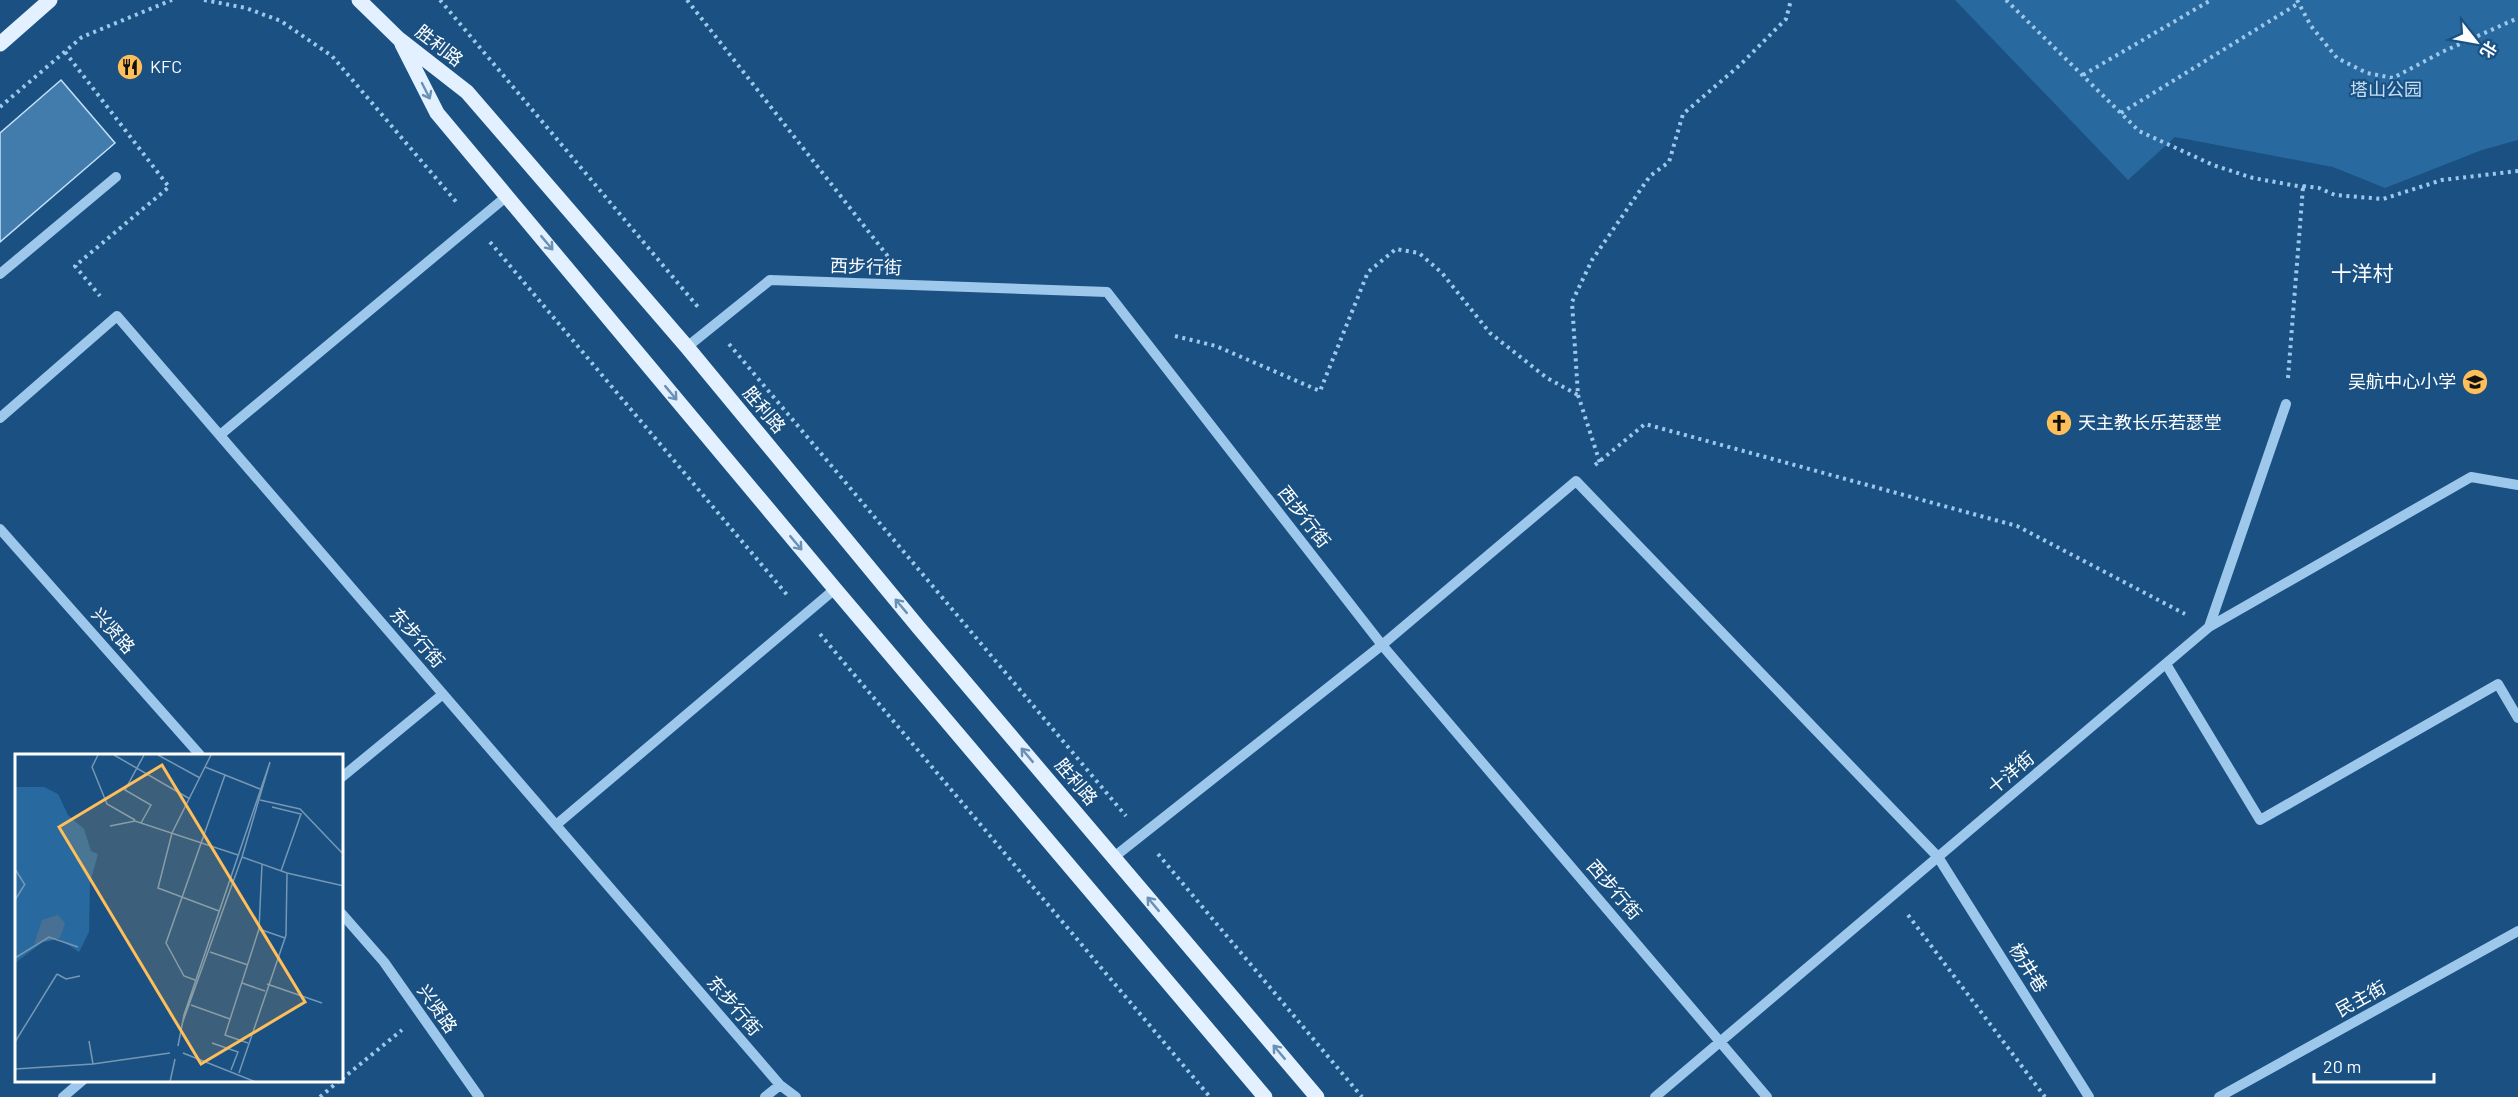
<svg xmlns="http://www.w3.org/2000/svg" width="2518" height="1097" viewBox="0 0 2518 1097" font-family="Barlow,'Noto Sans SC',sans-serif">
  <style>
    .green { fill: #286a9f }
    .building { fill: #427cac; stroke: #c3e0f8; stroke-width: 1.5 }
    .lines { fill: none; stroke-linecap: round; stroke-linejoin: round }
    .path { stroke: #9ec8eb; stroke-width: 4; stroke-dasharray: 3 4.5; stroke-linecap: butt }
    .minor { stroke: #9ec8eb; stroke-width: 10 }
    .major { stroke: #e2f0ff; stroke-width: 15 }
    .oneway { stroke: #6a91b4 }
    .labels { text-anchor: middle; stroke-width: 4.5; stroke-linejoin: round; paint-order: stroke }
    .street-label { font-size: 18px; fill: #fff; stroke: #1a5182 }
    .poi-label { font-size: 18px; fill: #fff; stroke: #1a5182; text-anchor: start }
    .park-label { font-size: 18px; fill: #c3e0f8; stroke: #1a5182 }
    .quarter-label { font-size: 21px; fill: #fff; stroke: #1a5182 }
    .inset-road { fill: none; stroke: #7697b4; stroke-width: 1.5 }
    .view { fill: #febe59; fill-opacity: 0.15; stroke: #febe59; stroke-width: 3 }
    .inset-edge { fill: none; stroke: #fff; stroke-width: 3 }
  </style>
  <rect width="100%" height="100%" fill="#1a5182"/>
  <!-- green -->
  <path class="green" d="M1955,0H2518V140L2482,150L2385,188L2333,167L2175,137L2128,180Z"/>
  <!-- building -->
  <path class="building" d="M61,80L115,143L0,242V133Z"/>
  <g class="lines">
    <!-- path -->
    <path class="path" d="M204,0L246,8L281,21L332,56L458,204
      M440,0L698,307
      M687,0L890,259
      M2006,0L2139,131L2213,165L2253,178L2303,187
      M2297,0L2311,26L2337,58L2367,73L2393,78L2442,52L2518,18
      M65,52L169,187L75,266L100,296
      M2083,75L2211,0
      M0,107L82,37L172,0
      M2121,113L2299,3
      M2303,186L2319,188L2335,195L2383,199L2442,180L2518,171
      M490,242L788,596
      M1175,336L1216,346L1320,391L1368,272L1396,249L1419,253L1442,273L1490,333L1547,378L1578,395L1572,302L1592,260L1650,176L1669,162L1683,114L1740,65L1786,19L1791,0
      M729,344L1126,816
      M2288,378L2303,187
      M1578,395L1600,463
      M1595,465L1645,424L2017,526L2185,614
      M820,634L1210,1097
      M1158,854L1362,1097
      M1908,915L2045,1097
      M342,1079L402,1030
      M320,1097L340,1080"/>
    <!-- minor -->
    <path class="minor" d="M0,274L116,177
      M687,347L770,280L1107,292L1382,645L1767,1097
      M0,418L117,316L780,1085L796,1097
      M220,435L507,196
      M0,529L200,755
      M2209,627L2471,477L2518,485
      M2166,664L2260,820L2498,684L2518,718
      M342,777L443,694
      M556,825L835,589
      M1114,857L1382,645L1576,481L1938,857L2089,1097
      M342,914L384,962L479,1097
      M63,1097L83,1080
      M765,1097L780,1085
      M1655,1097L2209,627L2286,404
      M2219,1097L2518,931"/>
    <!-- major -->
    <path class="major" d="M359,0L399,39L467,92L687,347L919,628L1317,1097
      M0,44L50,0
      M402,44L437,113L835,589L1265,1097"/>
  </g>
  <!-- one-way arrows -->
  <defs><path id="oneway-shaft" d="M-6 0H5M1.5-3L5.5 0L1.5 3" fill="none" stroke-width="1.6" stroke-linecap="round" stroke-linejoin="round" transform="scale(1.5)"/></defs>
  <g class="oneway">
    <use href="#oneway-shaft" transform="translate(426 91) rotate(63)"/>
    <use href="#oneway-shaft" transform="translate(547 243) rotate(50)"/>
    <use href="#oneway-shaft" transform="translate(671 393) rotate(50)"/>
    <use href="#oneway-shaft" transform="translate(796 543) rotate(50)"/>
    <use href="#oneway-shaft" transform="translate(901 606) rotate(-130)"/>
    <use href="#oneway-shaft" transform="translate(1027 755) rotate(-130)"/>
    <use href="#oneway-shaft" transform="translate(1153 904) rotate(-130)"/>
    <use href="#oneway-shaft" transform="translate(1279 1052) rotate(-130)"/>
  </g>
  <!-- icons -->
  <defs>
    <g id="restaurant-disc" transform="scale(1.35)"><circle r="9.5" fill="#febe59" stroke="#1a5182"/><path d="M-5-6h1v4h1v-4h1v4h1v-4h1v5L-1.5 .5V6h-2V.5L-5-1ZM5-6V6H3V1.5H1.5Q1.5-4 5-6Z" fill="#111"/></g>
    <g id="school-disc" transform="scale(1.35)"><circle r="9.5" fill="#febe59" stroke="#1a5182"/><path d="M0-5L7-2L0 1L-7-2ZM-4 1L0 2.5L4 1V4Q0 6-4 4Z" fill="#111"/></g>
    <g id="church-disc" transform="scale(1.35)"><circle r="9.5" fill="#febe59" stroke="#1a5182"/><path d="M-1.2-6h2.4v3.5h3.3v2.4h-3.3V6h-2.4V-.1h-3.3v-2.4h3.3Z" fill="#111"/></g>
  </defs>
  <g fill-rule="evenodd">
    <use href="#restaurant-disc" x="130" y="67"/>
    <use href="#school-disc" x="2475" y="382"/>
    <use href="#church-disc" x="2059" y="423"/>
  </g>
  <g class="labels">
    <!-- street labels -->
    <g class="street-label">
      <text transform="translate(439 46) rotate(38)" y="6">胜利路</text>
      <text transform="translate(866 267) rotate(2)" y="6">西步行街</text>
      <text transform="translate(764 410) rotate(50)" y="6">胜利路</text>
      <text transform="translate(1304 517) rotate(52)" y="6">西步行街</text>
      <text transform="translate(113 631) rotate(48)" y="6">兴贤路</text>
      <text transform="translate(417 638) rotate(49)" y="6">东步行街</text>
      <text transform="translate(2011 773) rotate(-40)" y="6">十洋街</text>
      <text transform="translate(1076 782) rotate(50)" y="6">胜利路</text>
      <text transform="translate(1614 890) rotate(49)" y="6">西步行街</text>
      <text transform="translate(2028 968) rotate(58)" y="6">杨井巷</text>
      <text transform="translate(2361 999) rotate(-29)" y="6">民主街</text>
      <text transform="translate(734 1006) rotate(49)" y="6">东步行街</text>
      <text transform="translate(437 1009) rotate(55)" y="6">兴贤路</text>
    </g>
    <!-- poi labels -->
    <g class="poi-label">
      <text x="150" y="73">KFC</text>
      <text x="2456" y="388" text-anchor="end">吴航中心小学</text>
      <text x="2078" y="429">天主教长乐若瑟堂</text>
    </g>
    <!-- park labels -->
    <g class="park-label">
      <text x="2386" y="96">塔山公园</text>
    </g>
    <!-- quarter labels -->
    <g class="quarter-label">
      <text x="2362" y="281">十洋村</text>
    </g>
  </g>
  <!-- overview -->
  <g transform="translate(15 754)">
    <rect width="328" height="328" fill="#1a5182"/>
    <path d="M0,33H29L43,40L53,61L69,75L76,97L83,100L75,129L74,178L64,198L44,185L28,188L0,209Z" fill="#286a9f"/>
    <path d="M43,161L50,169L45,184L19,190L27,166Z" fill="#477094"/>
    <path class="inset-road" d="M83,1L77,13L92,50L120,66M99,1L175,45M143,1L185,24M196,1L157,79L143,134L204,157M190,13L245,35M245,46L285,55L329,101M257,53L286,60L266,117M126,69L136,51L110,36L129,1M95,72L120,67L223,101M227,103L272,119L329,132M0,115L10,131M0,146L10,130M244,175L270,184M195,198L233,211M0,204L34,183L63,193M42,220L51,225L65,222M180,226L169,222L151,189L210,21M227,229L250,237M252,230L307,249M176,251L215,265M74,287L78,310M0,288L42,220M197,289L223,298L216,316M233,289L210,281L244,175L247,110M163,292L169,261L255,8L227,103L167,270M168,299L241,328M0,315L78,310L155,299M224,319L271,181L272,119M155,328L160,305"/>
    <path class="view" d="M147,11L290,248L186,310L44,73Z"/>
    <rect width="328" height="328" class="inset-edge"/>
  </g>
  <!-- north arrow -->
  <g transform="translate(2476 42) rotate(121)" stroke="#1a5182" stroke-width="4.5" paint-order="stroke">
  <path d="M0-4.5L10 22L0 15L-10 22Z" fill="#ffffff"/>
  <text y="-9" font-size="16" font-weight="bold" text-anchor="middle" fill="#ffffff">北</text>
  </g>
  <!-- scale -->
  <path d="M2314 1073v9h120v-9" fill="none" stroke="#ffffff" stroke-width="3"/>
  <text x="2323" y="1073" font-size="18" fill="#ffffff" stroke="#1a5182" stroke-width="4.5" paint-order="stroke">20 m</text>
</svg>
